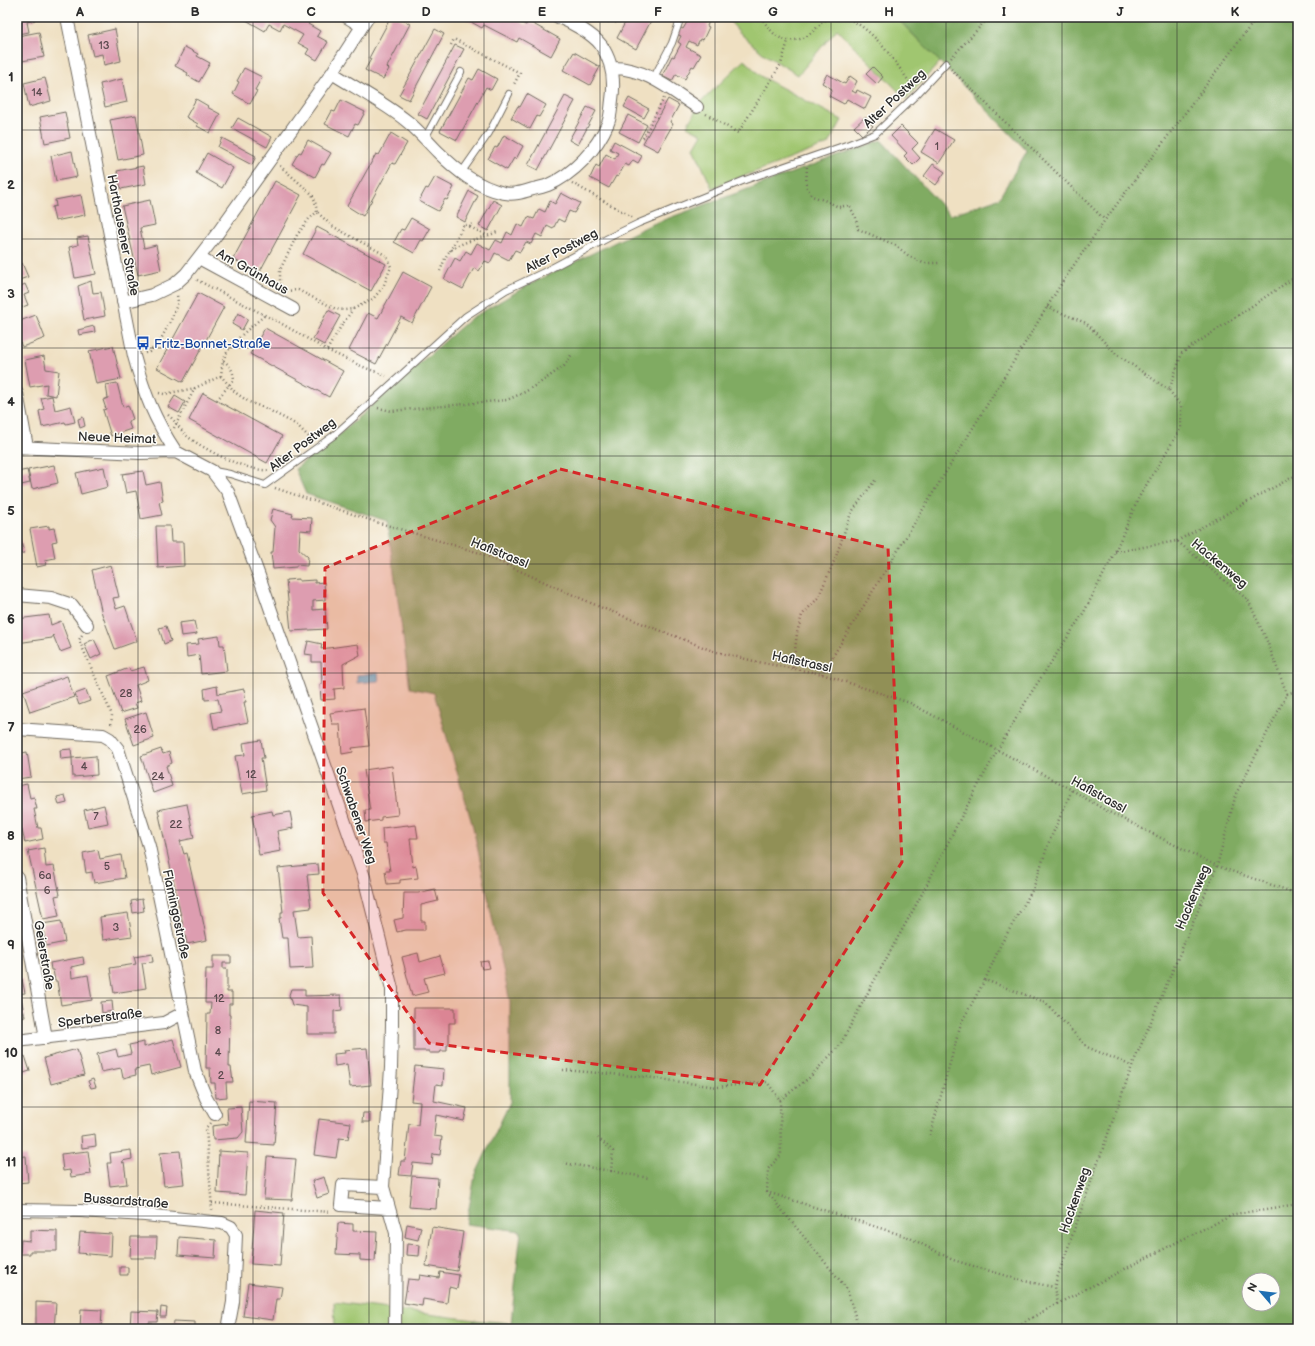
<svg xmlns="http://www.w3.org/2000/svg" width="1315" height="1346" viewBox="0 0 1315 1346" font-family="'Balsamiq Sans',sans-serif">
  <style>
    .green { fill: #a0c670; stroke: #66784e }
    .forest { fill: #80ab62; stroke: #566b46; fill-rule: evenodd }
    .water { fill: #52b8d1; stroke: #3e727e }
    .building { fill: #dd9db0 }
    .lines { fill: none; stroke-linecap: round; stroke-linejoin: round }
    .service-casing { stroke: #706a60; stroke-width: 8 }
    .minor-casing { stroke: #706a60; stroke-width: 14 }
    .path { stroke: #706a60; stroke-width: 2.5; stroke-dasharray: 1 3; stroke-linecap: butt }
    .service { stroke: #fff; stroke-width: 6 }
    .minor { stroke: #fff; stroke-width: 12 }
    .marked { fill: #d62828; fill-opacity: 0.2; stroke: #d62828; stroke-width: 3; stroke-dasharray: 8 5; stroke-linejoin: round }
    .grid { fill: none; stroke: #2b2b2b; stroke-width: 1; stroke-opacity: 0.55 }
    .labels { text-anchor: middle; stroke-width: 3; stroke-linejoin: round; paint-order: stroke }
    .number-label { font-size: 11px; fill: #58484c }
    .street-label { font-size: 13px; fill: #2b2b2b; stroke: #fdfcf7 }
    .transit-label { font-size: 13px; fill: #164399; stroke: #fdfcf7; text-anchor: start }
    .neatline { fill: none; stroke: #2b2b2b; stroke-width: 1.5 }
    .grid-label { font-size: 13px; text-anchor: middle; font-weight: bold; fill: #2b2b2b }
  </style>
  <rect width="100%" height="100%" fill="#fdfcf7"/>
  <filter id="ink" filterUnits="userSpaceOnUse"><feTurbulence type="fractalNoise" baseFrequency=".025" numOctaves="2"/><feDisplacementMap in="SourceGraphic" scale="8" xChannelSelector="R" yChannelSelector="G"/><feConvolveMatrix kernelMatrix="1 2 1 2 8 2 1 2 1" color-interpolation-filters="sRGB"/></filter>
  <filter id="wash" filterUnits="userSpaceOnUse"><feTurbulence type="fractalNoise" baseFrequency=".012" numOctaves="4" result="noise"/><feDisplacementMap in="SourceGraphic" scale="16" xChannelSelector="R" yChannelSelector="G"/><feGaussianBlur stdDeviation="0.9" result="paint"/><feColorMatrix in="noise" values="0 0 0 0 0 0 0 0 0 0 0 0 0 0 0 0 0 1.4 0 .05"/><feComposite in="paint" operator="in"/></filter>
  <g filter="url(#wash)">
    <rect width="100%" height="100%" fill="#efe0c2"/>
    <!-- green -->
    <path class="green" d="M726,17H896L940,62L906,99L837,29L798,75L764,54L742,35Z
      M744,60L762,77L842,120L829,144L712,188L694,148L702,134L687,126L700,103Z
      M334,1302L474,1320L473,1329H335Z"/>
    <!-- forest -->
    <path class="forest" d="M896,17H1298V1329H473L474,1320L511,1323L521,1231L466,1224L475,1176L510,1102V1002L473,827L434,693L410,688L387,521L306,494L295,469L336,437L470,319L530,284L650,225L881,140L950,215L999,198L1027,151ZM1249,1280H1273V1304H1249Z"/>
    <!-- water -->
    <path class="water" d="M378,673L379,681L357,683V675Z"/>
    <g id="blocks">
      <!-- building -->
      <path class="building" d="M17,17H35V20L27,22L29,32L17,34Z
        M241,17H311L312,18L308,24L320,31L317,36L328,42L317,60L306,54L309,49L298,43L303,35L283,24L280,30L269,24L265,31Z
        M391,17H397L410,24L387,67L389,69L383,79L365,70L371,59L369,58Z
        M462,17H510L526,25L528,21L560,39L551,56L519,38L517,42L484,25L482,28Z
        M628,17H653L636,49L617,38Z
        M690,17H711L707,26L709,27L703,40L700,39L697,45L689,41L686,47L701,55L694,67L692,66L685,79L676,74L672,81L662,76L672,56L674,57L681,44L678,42L681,36L677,34L681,28L683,29Z
        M115,29L121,61L104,65L102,54L93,56L88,35Z
        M435,29L444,34L409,100L399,95Z
        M39,32L44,57L22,61L18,36Z
        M455,45L464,49L427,119L418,114Z
        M185,47L198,54L197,56L210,63L199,82L187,75L188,73L175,66Z
        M574,52L600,67L590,85L563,70Z
        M873,67L883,77L877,84L866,74Z
        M244,68L262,77L255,90L257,91L250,104L233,94L239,82L237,81Z
        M479,69L497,79L491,90L486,87L457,140L440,131L469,78L473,80Z
        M827,74L845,84L850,76L857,81L852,91L856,93L857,90L871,97L865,109L847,99L844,104L829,96L832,89L822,83Z
        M45,78L51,101L29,107L24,83Z
        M122,79L127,102L105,107L100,84Z
        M527,94L546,105L539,117L537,116L530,129L511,118L518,106L520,107Z
        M565,96L575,101L538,170L528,165Z
        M629,98L649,109L644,118L624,107Z
        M196,99L208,106L207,107L220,114L210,133L197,126L198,124L186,117Z
        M668,99L679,105L670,122L673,124L658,151L643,143Z
        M341,100L365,112L358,125L355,124L349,136L325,124L332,111L335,112Z
        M587,107L596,111L578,145L569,140Z
        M65,112L70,138L45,143L40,117Z
        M136,115L143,155L118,160L110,120Z
        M628,115L647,125L638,142L619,132Z
        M865,117L873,126L862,135L854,127Z
        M238,118L272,137L267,147L232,128Z
        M901,126L918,143L912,149L920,158L913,165L904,156L907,153L891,136Z
        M935,129L954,140L939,163L921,152Z
        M391,133L407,143L395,164L392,163L363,216L347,206L376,154L379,155Z
        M504,135L523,146L516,159L514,158L507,170L488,159L495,147L497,148Z
        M222,138L256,156L252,165L218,147Z
        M308,140L331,153L324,165L322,164L315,177L292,164L299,152L301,153Z
        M614,141L642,156L638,163L633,160L629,166L625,164L618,177L616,176L609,188L590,178L596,165L599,167L606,154L615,159L618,153L610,149Z
        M72,151L77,177L56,181L51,156Z
        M207,153L233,168L222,188L196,173Z
        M933,164L945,172L936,185L924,176Z
        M143,166L146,184L121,189L117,171Z
        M435,177L454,187L447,200L445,199L438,211L419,201L426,188L428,189Z
        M275,181L301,195L259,273L233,259Z
        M469,191L478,196L465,222L456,217Z
        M561,193L580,203L574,213L569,211L564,222L558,219L553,229L547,226L542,237L536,234L531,244L526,242L520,252L515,250L509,260L495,253L490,263L485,261L479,271L474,268L463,289L444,279L455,258L460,261L466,251L471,254L477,243L490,250L496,240L502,243L507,232L512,235L517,224L523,227L528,217L534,219L539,209L545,212L550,201L555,204Z
        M81,195L85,215L55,221L52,207L56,206L55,200Z
        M150,200L155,225L140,228L144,248L156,245L161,270L138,275L122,206Z
        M493,200L502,205L488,231L479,226Z
        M411,218L430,229L423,241L421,240L414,253L394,242L401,229L404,230Z
        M317,227L386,264L371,291L303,254Z
        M88,236L96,274L75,278L69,247L78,245L77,238Z
        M22,263L28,277L19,280L21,286L25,284L29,293L24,295L28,305L17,309V265Z
        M403,272L431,287L412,323L401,317L376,364L349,350L368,313L378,318Z
        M91,281L93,293L101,292L105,316L84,320L78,286Z
        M198,293L224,307L183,382L157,368Z
        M328,310L340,316L324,345L313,339Z
        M238,313L248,319L242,330L232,324Z
        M36,315L45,338L22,347L17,334V322Z
        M94,326L95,332L79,335L78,330Z
        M265,328L343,371L329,397L250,354Z
        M113,346L121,379L96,384L89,351Z
        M44,356L46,369L59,371L56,396L46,394L47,384L30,387L25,360Z
        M117,383L123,407L128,405L133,419L128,421L131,429L111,436L103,410L106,409L103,400L108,398L106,385Z
        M203,393L282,436L267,463L189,420Z
        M52,396L55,410L71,406L75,422L66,424L65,422L42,427L39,411L44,409L41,398Z
        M175,396L185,402L179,413L168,407Z
        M83,417L85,426L80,428L78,419Z
        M54,465L58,483L32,489L28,470Z
        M104,467L108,487L81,494L76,473Z
        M27,470L30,483L17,486V472Z
        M143,471L146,485L160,482L163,501L159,502L162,515L141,519L136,491L126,493L122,474Z
        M273,509L293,514L292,517L312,518L311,531L300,530L299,549L308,557L307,566L296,565V567L273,569L271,552H273L275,527L270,520Z
        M17,526L24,553L17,554Z
        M49,526V529L54,528L57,541L52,542L55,558L45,560L46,565L37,567L30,529Z
        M156,526H170L171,542H183L184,566L158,568Z
        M111,565L119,597L113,598L116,609L125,606L137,641L115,649L102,614L92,570Z
        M299,579V581L315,580V583L324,582L325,600L313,601V610L325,609L327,629L291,631L286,580Z
        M49,615L51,625L61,621L71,648L60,652L53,635L52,636V638L17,643V619Z
        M194,621L197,634L181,636L179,623Z
        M166,626L171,641L164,644L159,628Z
        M219,636L220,645H224L227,671L201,674L199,655L187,657L186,645L199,644L198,639Z
        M94,639L101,654L91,659L84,644Z
        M308,641L322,644L321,649L358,644L360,655L343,664L344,688L334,689L335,699L321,700L320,684H322L321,662H312V655L305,654Z
        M144,667L148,680L136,685L141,701L135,703L137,708L121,713L108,676L129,668L130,671Z
        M67,676L74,697L30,712L23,691Z
        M17,680H18L22,692L17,693Z
        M217,686L218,694L244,689L246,702H244L248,722L214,729L211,713L221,711L218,699L205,700L204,689Z
        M86,690L90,701L79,705L75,694Z
        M364,708L369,746L352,748L353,752L342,754L340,724H332L330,713Z
        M146,712L154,738L134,745L125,719Z
        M261,740L264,758H261L266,790L242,794L235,756L245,755L243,743Z
        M71,749L72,758L96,756L97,775L73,777L72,758L61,759L60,750Z
        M161,749L163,754L169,752L172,763L166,766L172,786L153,793L141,756Z
        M27,752L31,777L17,779V754Z
        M392,766L398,815L381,817V820L366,822L365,810H370L364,770Z
        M27,784L30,798L34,797L37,809H34L38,828H41L43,839L25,843L18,813L19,812L17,801V786Z
        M65,795L67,803L59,805L57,797Z
        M187,804L194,838L180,841L184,854L187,853L201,916H202L207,940L187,944L158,810Z
        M104,805L108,823L88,827L84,810Z
        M272,811L273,815L290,812L293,828L277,831L281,851L259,855L252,815Z
        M408,825V826L416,825L418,838H410L413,867L416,866L418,878L400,880V883L387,884L385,871H390L386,843H383L382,828Z
        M44,848L46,867L54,866L60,895L55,896L59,916L43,919L28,851Z
        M98,850L100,859L121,855L125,878L94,883L92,872L86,873L83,853Z
        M318,864L319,874L307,875L311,908L294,910L298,937L311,936L313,968L290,969L288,938H282L279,918H281V912H283L278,868Z
        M435,889L438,901L421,905V921H425V930H406L397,932L394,920L403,918L404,893H418Z
        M142,899L144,911L133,913L131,901Z
        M128,913L132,936L103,940L100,917Z
        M61,921L65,942L46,946L42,924Z
        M418,953L420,962L440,956L445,973L424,978L428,992L412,996L402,957Z
        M152,954L153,962L142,963L146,988L114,993L110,968L136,964L134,957Z
        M213,956H231V963H223V969H227V992H232V1004H229V1015H230L229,1067H231L233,1082H226L227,1097L216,1098L215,1083H211L210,1068H206L207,1014H210L211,1003H205L206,969H213Z
        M83,957L84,964L71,967L72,978L88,975L92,1000L61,1005L57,981H55L53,970H51L50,963Z
        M488,961L490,968L482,969L480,962Z
        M22,979L25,993L17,994V980Z
        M291,989H305V996L341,995L342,1010L334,1011V1034H307V1007L292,1005L289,995Z
        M17,998H21L25,1017L17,1019Z
        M112,1001L113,1011L102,1013L101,1002Z
        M414,1008H455V1023H449V1045H447V1051H441L440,1053H429V1051H414Z
        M173,1039L181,1067L151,1075L149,1066L135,1069L136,1075L123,1078L121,1068L101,1072L97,1054L116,1049L118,1057L131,1054L129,1045L144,1042V1047Z
        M367,1048L371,1085L350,1087L347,1064L335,1066L334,1054L345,1053L344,1050Z
        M77,1049L84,1075L51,1084L44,1058Z
        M25,1056L30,1071L17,1075V1059Z
        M415,1066L444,1069L443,1085L436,1084L434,1101L467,1108L464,1121L436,1115L434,1136L442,1137L440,1155L433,1154L432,1165L413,1163L411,1176L399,1175L401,1161H405L409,1124L418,1125L420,1102L411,1101Z
        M93,1079L96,1087L91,1088L88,1081Z
        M249,1101L277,1103L274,1145L246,1143Z
        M241,1107L243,1132L238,1138L213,1140L212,1126L228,1124L227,1108Z
        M363,1113H370V1122H362Z
        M319,1119L351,1123L348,1139L339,1138L336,1158L314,1155Z
        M95,1134L96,1146L82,1148L81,1136Z
        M131,1150L132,1159L122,1161V1163L124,1162L127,1184L110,1186L107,1163H111L110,1153Z
        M88,1151L91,1174L71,1177L70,1170L63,1171L61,1154Z
        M180,1151L184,1184L164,1186L160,1153Z
        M219,1151L248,1153L245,1195L217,1193Z
        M26,1156L28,1182L17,1183V1157Z
        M267,1157L296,1159L292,1200L264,1199Z
        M412,1176L438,1178L436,1209L409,1207Z
        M324,1177L329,1194L317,1198L312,1181Z
        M255,1210L284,1213L280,1266L251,1264Z
        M338,1223L353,1224V1231L377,1232L375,1261L360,1260V1255L336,1254Z
        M407,1224L421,1227L418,1240L405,1237Z
        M432,1227L463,1232L457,1271L426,1266Z
        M30,1230L57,1231V1251H30V1254H20L21,1240L30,1241Z
        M80,1232L112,1234L111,1256L78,1253Z
        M131,1237H157L156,1258H130Z
        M179,1237L216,1240L215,1258L178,1255Z
        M407,1244L420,1245L419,1256L406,1255Z
        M120,1267H128V1275H120Z
        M440,1272L459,1275L457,1289L449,1287L447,1303L423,1299L422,1306L404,1303L408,1279L419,1280L420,1275L439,1278Z
        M248,1283L282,1287L280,1299H276L273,1320L243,1316Z
        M36,1302L56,1303L54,1329H36Z
        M161,1307L167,1308L166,1317H160Z
        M81,1309L102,1310L101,1329H80Z
        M131,1311L158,1312L157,1322H149V1329H130Z
        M174,1321L195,1322V1329H173Z"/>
    </g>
  </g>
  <g filter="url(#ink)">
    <use href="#blocks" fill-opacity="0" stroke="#706a60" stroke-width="1"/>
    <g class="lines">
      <!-- service casing -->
      <g class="service-casing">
        <path id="service" d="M653,79L672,43L681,17
          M425,138L461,72
          M461,173L489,133L509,94
          M214,471L230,474L265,485L333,436L367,406L466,316L506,290L544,272L608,238L639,223L745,180L849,144L875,134L918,93L946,63"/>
      </g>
      <!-- minor casing -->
      <g class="minor-casing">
        <path id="minor" d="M67,17L134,356C144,393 154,419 176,452
          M347,17L362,26
          M612,68C644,67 671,90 697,107
          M332,73C357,89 385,103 408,122C419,131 428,142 438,152C457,171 477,187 504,193C514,195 523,192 533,189C538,188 543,187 548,185C574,174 597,149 608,123C611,116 611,107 612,100C615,80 612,61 601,45C593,34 571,22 558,17
          M199,258L293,309
          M123,302L152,295L175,284L186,274L217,234L332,73L368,17
          M17,393L27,447
          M17,447L140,453L176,452L212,471L228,492L259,576L364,877L392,989V1025L391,1068L383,1187L396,1233L395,1329
          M17,595L51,598L72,605L87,625
          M17,729L103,735L110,739L118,749L149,846L195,1071L206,1098L215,1114
          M17,877L46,1038
          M17,1041L164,1023L183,1013
          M383,1187L343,1185L341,1205L388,1208
          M17,1210L80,1211L145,1215L222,1223L231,1227L236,1235L233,1302L228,1329"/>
      </g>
      <!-- path -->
      <path class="path" d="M761,17C770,30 777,42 795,40C802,39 807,37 812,32C819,26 823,20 832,17
        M845,17C876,30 894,61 913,87
        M604,22L612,21L616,23
        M451,45L454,39L520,73L513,86
        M951,58L989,17
        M951,69L1105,220
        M706,114L738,133L781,64L788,41
        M643,138L664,98
        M280,166L312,194L315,201L317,212L309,219L297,235L280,270V290
        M807,167L806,186L812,196L824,200L839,207L849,205L856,218L858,229L895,245L909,256L923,263H940
        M572,183L632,217
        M470,227L488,236
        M450,251L464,224L470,227L472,224
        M440,271C443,265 445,255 450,251C463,240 482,239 497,232
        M197,280L282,324L327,350L361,366L386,376
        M286,291L298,290L336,309L345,310L353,309L373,299L383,287L391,267L387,256L332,226L317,212
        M1047,307L1086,323L1116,354L1169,390L1182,353L1298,275
        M264,316C252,326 234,340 226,354C222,361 222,368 221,376L236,393L249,402L267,409L297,425L312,440
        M327,350L340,328L353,309
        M145,353L149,352L159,343L171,320L178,302L177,295
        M159,393L164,394L195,388L221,376
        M217,400L234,379C233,370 230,366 223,360
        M378,408L392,411L507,400L525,392L544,380L564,366L572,354
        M168,415C176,421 180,430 187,436C203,449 249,473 270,470
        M174,428L195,388
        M275,488L373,521L480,553L600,607L713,651L758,662L822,674L910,703L1072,790L1105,810L1217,866L1298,894
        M1177,541L1298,474
        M82,635L79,640L112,715L111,727
        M793,668L797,633L802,615L818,598L835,559L851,513L876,479
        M822,674L1063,281L1105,220L1257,17
        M1287,694L1298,690
        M985,980L1001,944L1033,889L1049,842L1072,790
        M563,1070L646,1077L717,1087L767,1082L780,1100L781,1155L768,1169L767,1192L908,1237L953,1260L1024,1281L1054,1287
        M780,1100L809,1078L840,1045L880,970L923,892L960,819L997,751L1031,693L1084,612L1115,552L1139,497L1181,428V406L1169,390
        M210,1123L206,1128L212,1210
        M930,1135L961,1023L985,980L1045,1002L1087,1047L1132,1066
        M563,1163L611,1171L613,1151L598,1138
        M611,1171L649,1178
        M767,1192L847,1289L859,1329
        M212,1203L331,1212
        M1057,1304L1187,1237L1235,1214L1298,1204
        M1011,1329L1057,1304L1054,1287L1132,1066L1217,866L1236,794L1287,694L1267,641L1248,600L1177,541L1115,552"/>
      <!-- service -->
      <use href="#service" class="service"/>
      <!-- minor -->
      <use href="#minor" class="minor"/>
    </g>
  </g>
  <!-- marked area -->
  <path class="marked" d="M560,469L888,548L902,862L760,1085L429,1043L323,893L325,568Z"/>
  <!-- grid -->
  <path class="grid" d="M138,17V1329M253,17V1329M369,17V1329M484,17V1329M600,17V1329M715,17V1329M831,17V1329M946,17V1329M1062,17V1329M1177,17V1329M17,130H1298M17,239H1298M17,348H1298M17,456H1298M17,564H1298M17,673H1298M17,782H1298M17,890H1298M17,998H1298M17,1107H1298M17,1216H1298"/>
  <!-- icons -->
  <defs>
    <g id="bus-bare" transform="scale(1.08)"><path d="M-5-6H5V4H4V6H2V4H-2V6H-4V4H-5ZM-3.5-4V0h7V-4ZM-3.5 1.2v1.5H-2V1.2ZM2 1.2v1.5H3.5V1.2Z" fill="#1a4fb4" stroke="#fdfcf7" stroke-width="2.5" paint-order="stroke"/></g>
  </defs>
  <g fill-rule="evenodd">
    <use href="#bus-bare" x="143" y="343"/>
  </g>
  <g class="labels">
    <!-- number labels -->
    <g class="number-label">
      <text x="104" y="49">13</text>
      <text x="37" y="96">14</text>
      <text x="937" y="150">1</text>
      <text x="126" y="697">28</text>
      <text x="140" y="733">26</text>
      <text x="84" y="770">4</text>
      <text x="251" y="778">12</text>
      <text x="158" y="780">24</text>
      <text x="96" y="820">7</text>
      <text x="176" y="828">22</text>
      <text x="107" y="870">5</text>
      <text x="45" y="879">6a</text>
      <text x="47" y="894">6</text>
      <text x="116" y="931">3</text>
      <text x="219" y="1002">12</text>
      <text x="218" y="1034">8</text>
      <text x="218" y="1056">4</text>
      <text x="221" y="1079">2</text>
    </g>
    <!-- street labels -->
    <g class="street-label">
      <text transform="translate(894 98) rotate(-43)" y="5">Alter Postweg</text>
      <text transform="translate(124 235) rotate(79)" y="5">Harthausener Straße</text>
      <text transform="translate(561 250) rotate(-28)" y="5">Alter Postweg</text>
      <text transform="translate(253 271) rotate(29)" y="5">Am Grünhaus</text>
      <text transform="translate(117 437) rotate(2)" y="5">Neue Heimat</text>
      <text transform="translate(302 444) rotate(-37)" y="5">Alter Postweg</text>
      <text transform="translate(500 552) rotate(22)" y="5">Haflstrassl</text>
      <text transform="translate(1220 563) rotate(40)" y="5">Hackenweg</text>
      <text transform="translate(802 661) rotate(12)" y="5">Haflstrassl</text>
      <text transform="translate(1099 794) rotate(29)" y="5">Haflstrassl</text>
      <text transform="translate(357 815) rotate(71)" y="5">Schwabener Weg</text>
      <text transform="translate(1192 897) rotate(-67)" y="5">Hackenweg</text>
      <text transform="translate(177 914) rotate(78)" y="5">Flamingostraße</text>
      <text transform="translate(45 955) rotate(80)" y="5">Geierstraße</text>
      <text transform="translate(100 1017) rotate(-7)" y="5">Sperberstraße</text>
      <text transform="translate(126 1200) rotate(4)" y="5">Bussardstraße</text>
      <text transform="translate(1074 1200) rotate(-71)" y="5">Hackenweg</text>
    </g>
    <!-- transit labels -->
    <g class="transit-label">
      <text x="154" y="348">Fritz-Bonnet-Straße</text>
    </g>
  </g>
  <!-- margin -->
  <rect width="1315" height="1346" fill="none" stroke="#fdfcf7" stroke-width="44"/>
  <!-- north arrow -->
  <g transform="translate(1261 1292) rotate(298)"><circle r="19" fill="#fdfcf7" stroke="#a9a8a5"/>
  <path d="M0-3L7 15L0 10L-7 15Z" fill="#1f6fb2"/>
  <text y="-6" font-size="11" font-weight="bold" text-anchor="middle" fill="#2b2b2b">N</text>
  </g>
  <rect x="22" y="22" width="1271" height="1302" class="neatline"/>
  <g class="grid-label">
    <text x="80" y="16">A</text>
    <text x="195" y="16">B</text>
    <text x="311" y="16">C</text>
    <text x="426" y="16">D</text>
    <text x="542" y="16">E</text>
    <text x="658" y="16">F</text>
    <text x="773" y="16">G</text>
    <text x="889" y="16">H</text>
    <text x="1004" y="16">I</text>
    <text x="1120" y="16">J</text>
    <text x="1235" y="16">K</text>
    <text x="11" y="81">1</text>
    <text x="11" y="189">2</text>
    <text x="11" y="298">3</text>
    <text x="11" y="406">4</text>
    <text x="11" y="515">5</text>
    <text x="11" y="623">6</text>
    <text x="11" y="732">7</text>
    <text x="11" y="840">8</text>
    <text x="11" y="949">9</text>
    <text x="11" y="1057">10</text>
    <text x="11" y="1166">11</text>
    <text x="11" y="1274">12</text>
  </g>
</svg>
